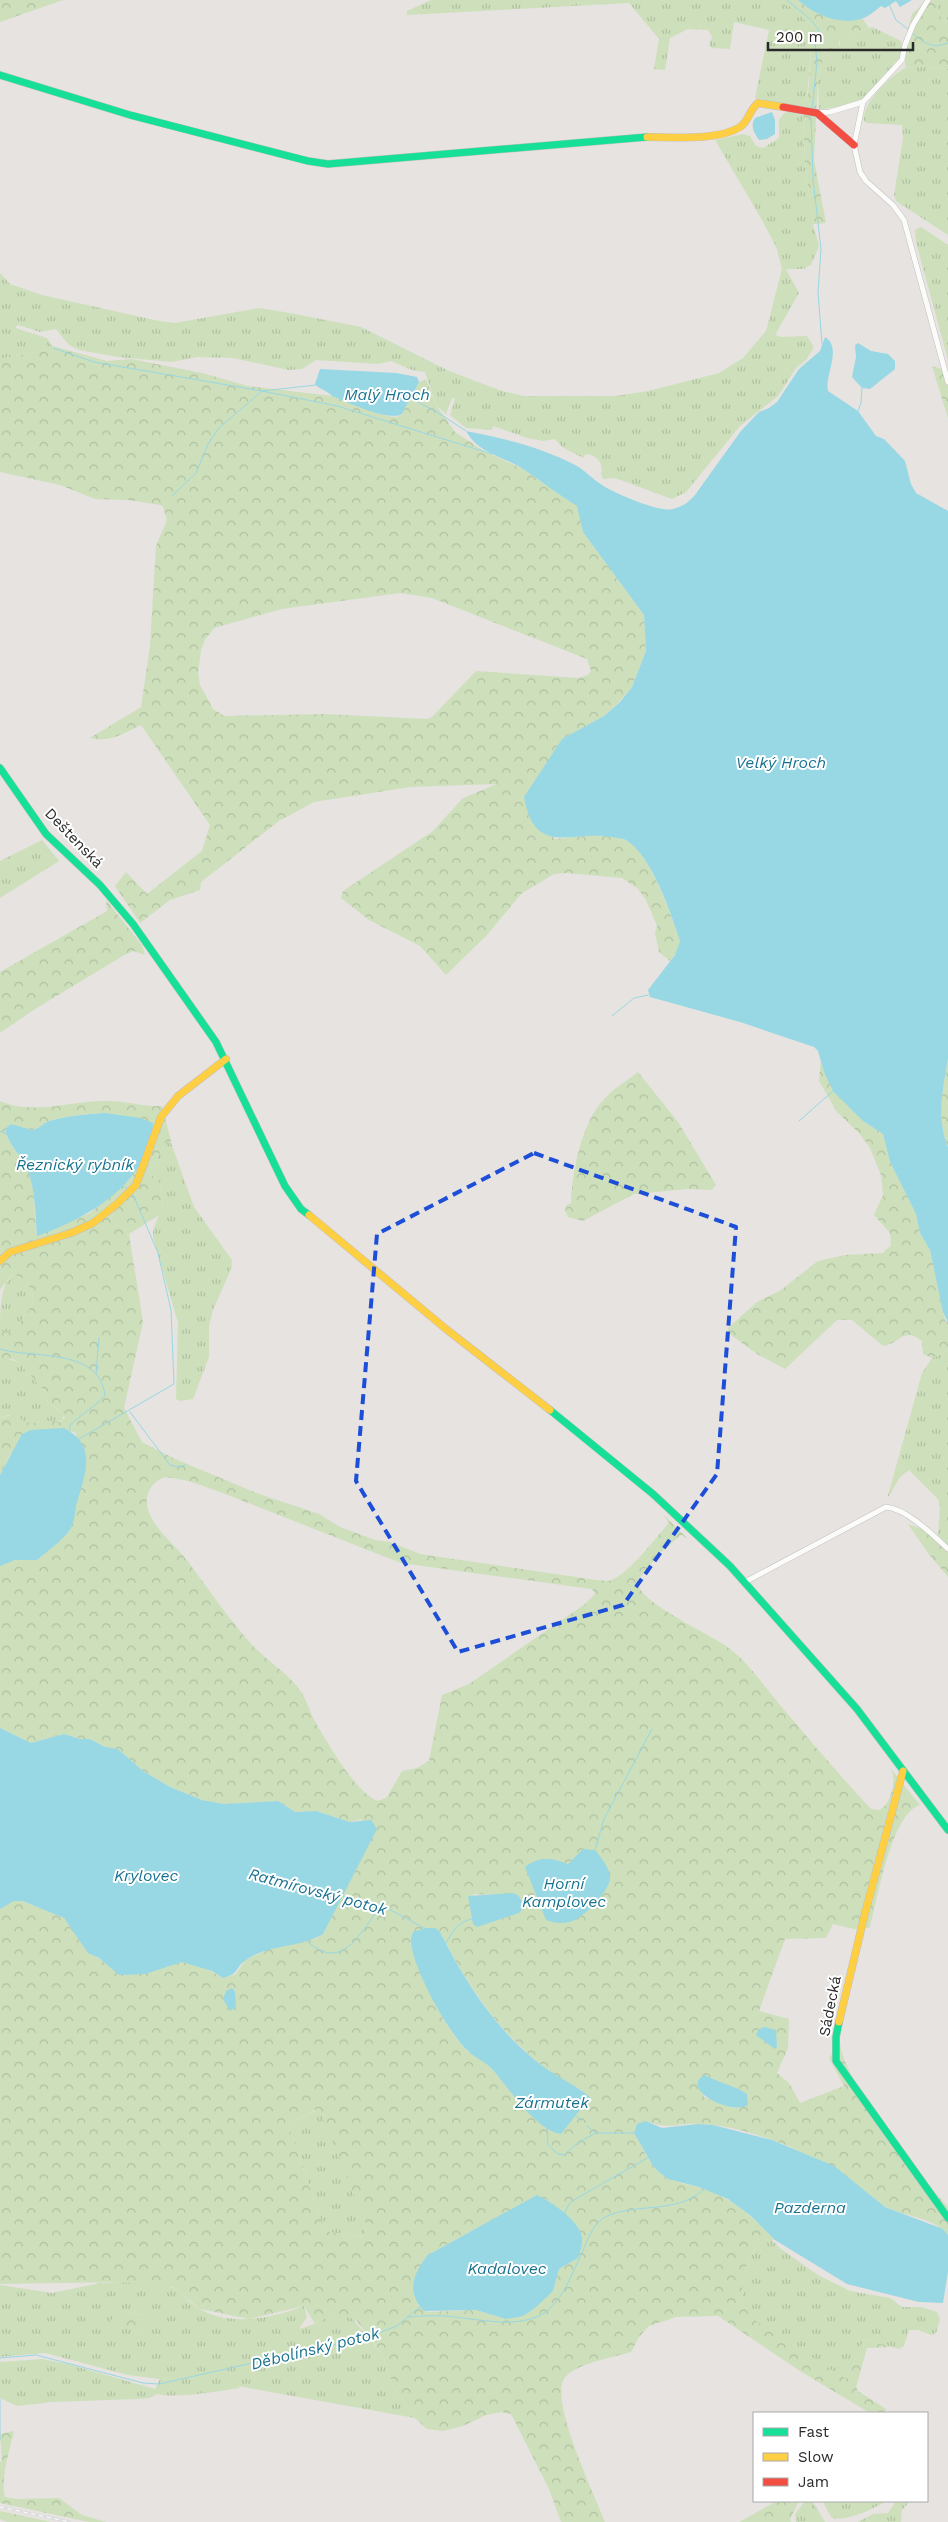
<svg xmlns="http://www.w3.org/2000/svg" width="948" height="2522" viewBox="0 0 948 2522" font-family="'Work Sans',sans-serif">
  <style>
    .grass { fill: url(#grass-tufts); fill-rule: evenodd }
    .forest { fill: url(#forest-crowns); fill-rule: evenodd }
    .water { fill: #98d7e4 }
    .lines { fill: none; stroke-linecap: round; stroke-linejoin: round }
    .stream { stroke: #98d7e4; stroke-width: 1 }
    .street-casing { stroke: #c1c0c1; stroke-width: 6 }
    .fast-casing { stroke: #c1c0c1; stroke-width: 8 }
    .slow-casing { stroke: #c1c0c1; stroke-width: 8 }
    .jam-casing { stroke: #c1c0c1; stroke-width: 8 }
    .street { stroke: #fbfbfa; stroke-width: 5 }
    .fast { stroke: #16e098; stroke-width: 7 }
    .slow { stroke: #ffcf43; stroke-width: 7 }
    .jam { stroke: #f24e42; stroke-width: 7 }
    .rail-casing { stroke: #ddddde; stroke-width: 3 }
    .rail { stroke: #fff; stroke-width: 1; stroke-dasharray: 4; stroke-linecap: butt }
    .marked { fill: none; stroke: #1d4ed8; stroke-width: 4; stroke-dasharray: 10 6; stroke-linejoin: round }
    .labels { text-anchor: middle; stroke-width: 4; stroke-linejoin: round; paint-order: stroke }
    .street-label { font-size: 15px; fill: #292929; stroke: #fff }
    .water-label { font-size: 16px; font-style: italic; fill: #18728f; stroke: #fff }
  </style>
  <defs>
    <pattern id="grass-tufts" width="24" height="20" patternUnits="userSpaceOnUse" patternTransform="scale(1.25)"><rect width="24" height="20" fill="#cde0bb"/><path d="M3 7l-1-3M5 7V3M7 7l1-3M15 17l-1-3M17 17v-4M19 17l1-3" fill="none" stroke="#b0c0a1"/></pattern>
    <pattern id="forest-crowns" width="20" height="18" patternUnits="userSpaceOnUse" patternTransform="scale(1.25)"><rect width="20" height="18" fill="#cde0bb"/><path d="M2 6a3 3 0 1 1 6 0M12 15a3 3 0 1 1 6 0" fill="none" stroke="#b0c0a1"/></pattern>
  </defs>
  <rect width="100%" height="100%" fill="#e6e3e0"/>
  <!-- grass -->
  <path class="grass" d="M431,0H783L813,27L806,109L755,98L769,30L734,22L730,49L712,48L709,45L712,37L708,30L688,29L670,38L665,70L654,69L659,39L629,3L407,15V11Z
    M937,0H948V20L944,23L937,10Z
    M872,27L901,41L903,49L900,57L864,98L842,106L819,110L818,78L825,51L840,45L839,36L842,34L849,36Z
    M916,66L948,69V235L896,201L894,195L903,138L902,125L867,123L864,121C861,104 891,75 905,68C908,66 913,66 916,66Z
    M788,112L803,115L805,162L813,224L819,246L811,265L803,269H786L799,293L775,335L781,337L807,336L814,347L806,360L796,368L778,396L740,426L686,492L672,499L615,478L603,479L601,474C604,464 597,455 586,454L583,458L562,447L555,439L543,441L527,438L493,426L492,430L466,428L450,415L455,399L452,398L446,414L436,405L425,372L412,370L391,361L378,364L316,360L302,369L289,370L233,358L197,357L172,362L118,357L79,350L69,345L56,329L40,332L18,325L15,327L18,329L47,338L52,346L46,350L0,359V273L10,284L42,295L159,321L175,323L259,308L290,313L361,327L449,371L502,391L524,396H615L648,391L719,373L743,358L766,331L782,269L777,249L762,220L715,140L743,134L750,136L756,146L763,148L779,138V120L784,113Z
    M921,227L948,245V360L916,242L915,230Z
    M42,840L59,861L0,898V861Z
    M170,1140L194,1207L232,1260L231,1269L213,1310L209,1326V1357L193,1399L180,1401L176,1399L178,1323L153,1237V1230L163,1205L159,1181L149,1173L166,1142Z
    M14,1274L26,1280L34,1297L30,1308L14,1331H0C0,1314 0,1281 14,1274Z
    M948,1350V1543L938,1535L940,1507L938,1499L909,1470L900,1477L887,1499L922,1373L932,1358Z
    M7,1359L18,1362L43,1389L48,1402L64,1415L62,1420C50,1424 26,1429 17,1416L8,1415L0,1418V1361Z
    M320,2108L366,2224L363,2238L325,2231L288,2125Z
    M771,2239L781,2249L818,2275L850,2291L890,2298L902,2307H921L937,2312L940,2319L936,2333L931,2335L918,2330H909L904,2346L899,2349L864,2339L846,2379L840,2378L756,2321C751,2316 745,2310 743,2302C738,2284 749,2242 771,2239Z
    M120,2282C135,2283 159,2280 173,2288C183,2293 190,2304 200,2309C229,2327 274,2318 304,2306L307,2317L299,2329L315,2324L335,2313L352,2318L383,2355L393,2386L415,2418L238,2386L240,2388C218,2391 177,2399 157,2394L150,2398L137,2399L52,2402L17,2406L0,2398V2362L42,2359L68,2364L155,2389L160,2379L128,2375L45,2353L0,2357V2285L52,2293L100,2283ZM125,2313L146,2315L141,2330L119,2327L116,2315Z
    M805,2501L813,2502L825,2522H796L795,2514Z
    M822,2501H887C875,2508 846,2522 833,2518C828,2514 826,2506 822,2501Z
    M896,2501H910L902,2510L901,2522H858L873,2514L888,2513Z"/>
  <!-- forest -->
  <path class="forest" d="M0,0H63L0,22Z
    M783,0H798C813,14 844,21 863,19L869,28L849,36H839V46L825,51L818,78L814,160L826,223L813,224L805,162L803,115L808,94L813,27L788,5L784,6Z
    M927,0H937V10L944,23L948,20V69L916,66L905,67L907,32L912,14Z
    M52,346L107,361L131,359L202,373L248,386L332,396L387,416L397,417L402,414L419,382L426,379L436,405L455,432L484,451L521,468L578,506L583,532L644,615L646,651L632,687L619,702L604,716L562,739L542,771L554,839C576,837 601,833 623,839C648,846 672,917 680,941L678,950L670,961L659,952L655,933L657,926L646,900L638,889L622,878L566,873L554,874L521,894L487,935L446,975L420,946L369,920L341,898L343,891L433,831L463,798L497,784L410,787L314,802L279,821L201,882L200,890L170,900L140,923L115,886L126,872L147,894L202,851L210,825L141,725C124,733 110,743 90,738L141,707L150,646L156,546L167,520L163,507L160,505L128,500L95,499L60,485L0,472V359L46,350ZM400,593L432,598L587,659L591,671L588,675L578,678L476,671L432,717L427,719L323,714L224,716L213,709L200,685L198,673L201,650L205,640L214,628L282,609Z
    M932,366L948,371V418Z
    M106,900L142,945L145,955L134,951L126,954L35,1009L0,1033V972L107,911Z
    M821,1058L824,1072L863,1121L883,1134L890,1162L916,1214L920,1233L930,1250L945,1320L948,1323V1350L932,1358L923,1354L922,1341C903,1326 901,1343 883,1346L852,1320H837L785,1369L757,1354L727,1332L728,1328L757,1302L781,1290L818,1261L845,1255L883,1253L891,1245L890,1233L874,1215L883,1195L881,1175L870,1148L859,1133L837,1112L819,1081Z
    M948,1058V1147C936,1118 943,1089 948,1058Z
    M638,1072L678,1122L716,1185L711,1190L687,1189L634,1194L583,1221L568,1217L565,1210L567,1205L571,1203C572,1172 582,1121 605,1098C614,1088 627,1081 638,1072Z
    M0,1101C34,1116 72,1100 108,1101C126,1101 143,1107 162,1106L171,1141L166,1142L149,1173L159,1181L163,1205L161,1214L129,1234L143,1322L124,1408L142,1442L175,1459L259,1494L319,1514L340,1527L375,1540L390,1542L420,1554L596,1580C599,1580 604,1581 608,1581C626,1578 656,1537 669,1523L662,1513L687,1538L681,1535L659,1554L638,1580C632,1600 713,1635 729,1648C749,1663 764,1686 780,1705C810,1740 839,1775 871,1809L879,1810C891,1806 897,1778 891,1769L920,1805C892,1812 877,1900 870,1927L854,1929L833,1924L826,1938L785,1939L759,2011L789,2019L788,2048L777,2073L789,2083L800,2103L844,2086L829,2058L840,2044C845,2074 868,2100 885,2124C905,2153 924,2181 948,2207V2235C933,2217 906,2217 886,2207C845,2187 819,2155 772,2140C750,2132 725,2125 701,2124C676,2122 672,2131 646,2121L634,2133C642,2146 648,2162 659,2172C672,2184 694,2184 710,2191C737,2201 755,2220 775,2240C750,2235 738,2284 743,2302C745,2310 751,2316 756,2321L846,2379L864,2339L892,2347L867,2348L856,2387L858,2391L886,2409V2413H870L800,2371L718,2316L676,2317L649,2326L639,2337L631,2352C614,2357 579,2363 566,2376C546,2396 596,2497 605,2522H561L549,2489L511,2414L501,2412L486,2415L463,2426L443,2431L427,2429L415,2418L393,2386L383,2355L356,2320L335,2313L315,2324L304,2306L249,2319L200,2309L173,2287L167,2286L120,2282L0,2284V1909L14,1901H23L64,1918L88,1952L106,1963L168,1967C184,1955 207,1969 223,1978L236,1974L245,1960L272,1948L315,1939L323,1934L342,1895L362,1819L350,1822L316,1811L295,1812L278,1801L224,1804L202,1800L170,1787L143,1771L118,1749L105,1747L90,1739H80L64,1734L31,1743L0,1728V1566C9,1557 25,1561 37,1560L71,1528L76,1505V1433L70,1431L11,1453L0,1475V1418L15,1414C33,1432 40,1417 59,1422L65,1418L60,1411L48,1402L43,1389L18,1362L13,1359L0,1361V1331H14L30,1308L34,1297L26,1280L14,1274L11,1275L0,1290ZM105,1113L131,1178L90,1213L37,1235C34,1215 36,1194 29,1173C23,1156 8,1146 5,1129L11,1124L32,1130C39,1129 42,1124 49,1121C68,1116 86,1114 105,1113ZM166,1477L189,1481L220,1492L401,1563L584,1588L592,1589L595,1594L585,1604L469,1684L442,1695L429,1761L417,1768L402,1771L387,1797L378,1801C356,1793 329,1745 317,1725C309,1712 307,1697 296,1685C284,1671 267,1660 254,1647C230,1621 210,1591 189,1563C176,1545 151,1528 147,1505C145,1492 154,1480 166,1477ZM473,1894L495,1895L519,1913L485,1924H473ZM434,1928L440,1932C473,1996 516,2059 583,2091L574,2115L561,2134C532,2123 516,2097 497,2075C492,2069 487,2063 481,2058C477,2055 471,2054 467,2051C439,2021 424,1980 410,1942ZM705,2075L718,2082L734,2108L704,2097ZM319,2108L366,2224L363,2238L325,2231L288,2125ZM546,2199L564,2213L578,2227V2258L559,2269L553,2291L499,2317L476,2310L428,2312L418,2305L428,2255L477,2228Z
    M908,1524L938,1535L948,1543V1577L928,1553Z
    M125,2313L146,2315L149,2320L148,2327C135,2333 122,2329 110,2321L115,2315Z
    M14,2431C10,2449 0,2479 5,2497L17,2499L59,2498L82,2515L106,2522H89L0,2503V2462L2,2461L0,2434Z
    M777,2501H799L790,2519L791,2522H739Z
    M0,2511L51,2522H7L0,2519Z"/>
  <!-- water -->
  <path class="water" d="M798,0H912L900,7L896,1L885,8L881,6C876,10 868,17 861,19C839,25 814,15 798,0Z
    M772,112L775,120V134L767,139L759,140C754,133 750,126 755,118Z
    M825,337C843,348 824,376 828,391L858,411L876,436L884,439L905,461L911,484L916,493L948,511V1058C943,1089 936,1118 948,1147V1323L943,1312L930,1250L920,1233L916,1214L890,1162L883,1134L863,1121L833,1091L824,1072L818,1051L814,1047L740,1022L650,997L648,990L675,955L680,941C671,913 652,856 626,840C622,838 616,838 611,837C571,830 535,858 524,797L562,739L604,716L620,702L632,687L646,651L644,615L583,532L577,506C559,495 541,481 523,469C503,456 479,454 466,431C503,438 541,447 575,465C585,470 592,479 602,485C614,493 660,513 673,509C682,507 689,502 695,495L741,431L759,412L769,408L777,402L799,369L820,351Z
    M858,343L871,351L888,354L895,361V369L870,389L862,388L852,377L856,357L855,345Z
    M320,369L396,373L417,377L419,382L402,414C389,422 347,402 332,396C327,390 320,390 315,384Z
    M105,1113L140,1118L153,1123C149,1184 88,1218 37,1236C35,1213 36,1191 27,1169C21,1154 8,1145 5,1129L11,1124L32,1130C39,1129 42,1124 49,1121C68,1116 86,1114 105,1113Z
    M64,1428C97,1445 86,1472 77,1502C75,1510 75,1521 71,1528C64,1540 47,1551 37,1560H15L0,1566V1475L22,1434L31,1430Z
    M0,1728L31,1743L64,1734L80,1739H90L105,1747L118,1749L143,1771L170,1787L202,1800L224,1804L278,1801L295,1812L316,1811L350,1822L371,1820L377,1829L323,1934C300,1948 269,1944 246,1960C234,1968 241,1973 223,1978L212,1971L182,1962L145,1974L119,1975L99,1958L88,1953L64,1918L23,1901H14L0,1909Z
    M583,1849L595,1850C601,1857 609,1867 610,1877C611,1890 582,1920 569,1922C561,1924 554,1923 546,1920L525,1867C540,1856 551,1858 568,1864Z
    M512,1893L518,1895L525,1906L519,1913L477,1927L473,1924L468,1896Z
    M426,1928H435L440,1932C464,1980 494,2027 536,2061C553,2075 574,2084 590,2097L561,2134C535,2130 509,2088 492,2069C485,2061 475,2058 468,2051C448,2033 414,1970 411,1943C410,1940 412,1935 413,1932Z
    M232,1988L235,1992L236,2007L230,2011L223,1999L226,1991Z
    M764,2027L776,2030L777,2047L775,2049L756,2035L758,2030Z
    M705,2075C719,2083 734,2085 747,2094L748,2105C731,2116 678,2088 705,2075Z
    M646,2121L662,2128L698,2124L713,2125L772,2140L834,2166L885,2207L943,2229L948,2235V2271L943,2303L919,2302L847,2284L775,2240L751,2216L728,2199L699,2187L668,2179L660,2173L653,2166L634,2133L637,2124Z
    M537,2195C552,2202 585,2224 582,2242C582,2248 579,2253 578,2258L559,2269L553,2291L535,2308L523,2316L506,2319L476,2310L424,2311C406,2292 413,2273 428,2255Z"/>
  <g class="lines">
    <!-- stream -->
    <path class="stream" d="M787,0L811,20L819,30L815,44L817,62L812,109
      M889,4L896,20L909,30
      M912,33C925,42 931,50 948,43
      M811,116L813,179L821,249L818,292L822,344
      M53,348L94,362L262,391L316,385
      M408,397L437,412L466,431
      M858,411L861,403L862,388
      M172,496L196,473L208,444L219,428L262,391L337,406L492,454
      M612,1016L634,998L648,995
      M799,1121L833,1091
      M0,1131L6,1134
      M121,1186L129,1189
      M0,1349C32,1359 99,1347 105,1395C101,1402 78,1417 70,1425V1431
      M96,1374L99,1338
      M130,1412L170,1465L179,1467L185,1465
      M79,1439L174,1384L171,1310L158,1253L132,1192
      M595,1850L604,1819L652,1729
      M341,1895L355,1902L385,1907L426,1929
      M524,1905L537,1900
      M306,1940C341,1974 360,1934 379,1908
      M446,1943C453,1931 458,1922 472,1919
      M575,2115L582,2121
      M587,2126L596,2133H634
      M547,2128L548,2145L558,2154L564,2155L579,2142L596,2133
      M564,2214L569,2204L574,2200L649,2157
      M409,2317C421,2316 432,2315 444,2316C474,2318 513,2329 541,2315C561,2304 570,2278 579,2259C586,2246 591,2224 605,2217C635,2202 680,2215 705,2188
      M0,2358L36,2355L143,2383L159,2384L368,2337L397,2326L421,2306
      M0,2399V2440"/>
    <!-- street casing -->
    <g class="street-casing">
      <path id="street" d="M928,0L913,25L905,45L902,60L863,102L854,145L860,172L866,181L893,205L904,220L948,382
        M817,113L830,112L863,102
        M745,1582L886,1507C907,1509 933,1535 948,1549"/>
    </g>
    <!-- fast casing -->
    <g class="fast-casing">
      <path id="fast" d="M0,75L130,115L308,161L328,164L647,137
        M0,768L46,834L100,885L133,924L216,1042L285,1186L301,1209L309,1215
        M550,1410L653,1494L730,1566L857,1709L948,1830
        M839,2022L836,2037V2061L948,2218"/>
    </g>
    <!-- slow casing -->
    <g class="slow-casing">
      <path id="slow" d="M647,137C673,137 718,141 740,127C749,121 749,110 758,103L783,107
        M309,1215L446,1329L550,1410
        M0,1261L10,1252L71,1233L93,1223L118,1203L136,1185L161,1117L178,1096L226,1059
        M839,2022L865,1913L903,1771"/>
    </g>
    <!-- jam casing -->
    <g class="jam-casing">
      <path id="jam" d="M783,107L817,113L854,145"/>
    </g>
    <!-- street -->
    <use href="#street" class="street"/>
    <!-- fast -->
    <use href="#fast" class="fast"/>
    <!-- slow -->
    <use href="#slow" class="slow"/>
    <!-- jam -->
    <use href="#jam" class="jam"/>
    <!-- rail casing -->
    <g class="rail-casing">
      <path id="rail" d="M0,2507L70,2522"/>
    </g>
    <!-- rail -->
    <use href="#rail" class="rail"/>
  </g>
  <!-- marked area -->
  <path class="marked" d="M534,1153L736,1227L717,1474L623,1605L458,1652L356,1481L377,1234Z"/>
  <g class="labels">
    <!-- street labels -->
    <g class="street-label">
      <text transform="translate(74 838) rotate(46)" y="5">Deštenská</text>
      <text transform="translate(830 2006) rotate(-79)" y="5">Sádecká</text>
    </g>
    <!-- water labels -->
    <g class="water-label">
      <text x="387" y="400">Malý Hroch</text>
      <text x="781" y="768">Velký Hroch</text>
      <text x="75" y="1170">Řeznický rybník</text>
      <text x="146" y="1881">Krylovec</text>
      <text x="564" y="1889">Horní<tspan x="564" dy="18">Kamplovec</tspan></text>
      <text transform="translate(318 1891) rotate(15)" y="6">Ratmírovský potok</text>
      <text x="552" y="2108">Zármutek</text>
      <text x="810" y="2213">Pazderna</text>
      <text x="507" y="2274">Kadalovec</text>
      <text transform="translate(315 2348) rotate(-14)" y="6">Děbolínský potok</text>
    </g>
  </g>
  <!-- legend -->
  <rect x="753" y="2412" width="175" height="90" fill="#ffffff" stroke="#a9a9a9"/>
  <rect x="763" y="2428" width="25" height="8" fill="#16e098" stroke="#a9a9a9"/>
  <text x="798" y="2437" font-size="15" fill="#292929">Fast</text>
  <rect x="763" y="2453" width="25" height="8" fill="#ffcf43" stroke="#a9a9a9"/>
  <text x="798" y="2462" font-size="15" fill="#292929">Slow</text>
  <rect x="763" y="2478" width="25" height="8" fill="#f24e42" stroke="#a9a9a9"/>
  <text x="798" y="2487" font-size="15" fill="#292929">Jam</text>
  <!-- scale -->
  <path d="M768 42v8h145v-8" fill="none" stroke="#292929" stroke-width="2.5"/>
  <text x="776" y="42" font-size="15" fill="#292929" stroke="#ffffff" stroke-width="4" paint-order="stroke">200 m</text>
</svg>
